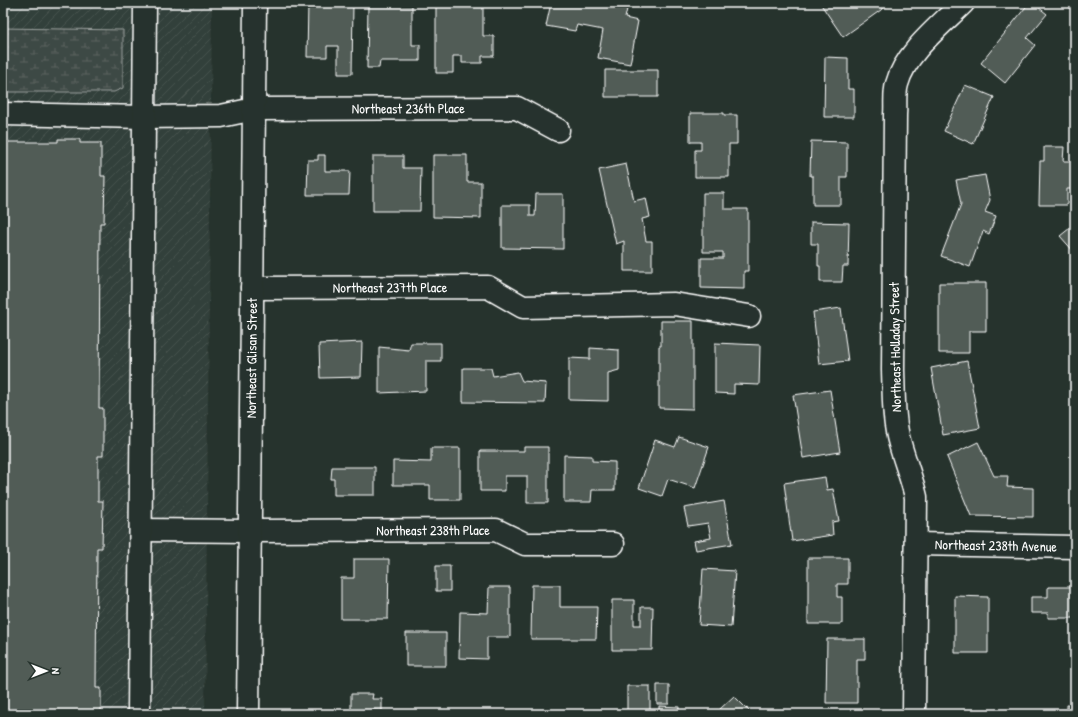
<svg xmlns="http://www.w3.org/2000/svg" width="1078" height="717" viewBox="0 0 1078 717" font-family="'Patrick Hand',sans-serif">
  <style>
    .industrial { fill: url(#industrial-furrows) }
    .wetland { fill: url(#wetland-marsh); stroke: #9ea4a2 }
    .building { fill: #515c57; stroke: #fff }
    .lines { fill: none; stroke-linecap: round; stroke-linejoin: round }
    .minor-casing { stroke: #fff; stroke-width: 25 }
    .major-casing { stroke: #fff; stroke-width: 25 }
    .minor { stroke: #26332d; stroke-width: 22 }
    .major { stroke: #26332d; stroke-width: 22 }
    .labels { text-anchor: middle; stroke-width: 3.5; stroke-linejoin: round; paint-order: stroke }
    .street-label { font-size: 14px; fill: #fff; stroke: #26332d }
  </style>
  <defs>
    <pattern id="industrial-furrows" width="10" height="10" patternUnits="userSpaceOnUse"><rect width="10" height="10" fill="#333f3a"/><path d="M-1 1l2-2M0 10L10 0M9 11l2-2" fill="none" stroke="#47524e"/></pattern>
    <pattern id="wetland-marsh" width="20" height="14" patternUnits="userSpaceOnUse"><rect width="20" height="14" fill="#3e4944"/><path d="M1 5h8M5 5V1M11 12h8M15 12V8" fill="none" stroke="#5b6460"/></pattern>
  </defs>
  <rect width="100%" height="100%" fill="#26332d"/>
  <filter id="ink" filterUnits="userSpaceOnUse"><feTurbulence type="fractalNoise" baseFrequency=".025" numOctaves="2"/><feDisplacementMap in="SourceGraphic" scale="8" xChannelSelector="R" yChannelSelector="G"/><feConvolveMatrix kernelMatrix="1 2 1 2 8 2 1 2 1" color-interpolation-filters="sRGB"/></filter>
  <g filter="url(#ink)">
    <!-- industrial -->
    <path class="industrial" d="M3,3H212L205,714H3Z"/>
    <!-- wetland -->
    <path class="wetland" d="M3,28L123,30V88L114,92H3Z"/>
    <!-- building -->
    <path class="building" d="M308,3H353L352,74H338V46H327V57H307Z
      M463,3H483V36H494V56H482V63H462V56H453V73H436V4H463Z
      M551,3H594L627,9L625,18L638,21L630,64L598,58L603,30L577,25L575,31L546,26Z
      M820,3H887L888,5L843,37Z
      M1029,3H1033L1047,14L1027,38L1035,45L1005,83L981,63Z
      M368,4L412,5V45H420V61H380L379,68H367Z
      M825,57L848,58V89H854V117H824Z
      M605,70H658V97H605Z
      M965,85L994,97L973,144L944,131Z
      M690,113H724V115H737V144H729V177H695V150H701V142H690Z
      M58,139H80V143H101V176H105L104,223H100L99,408H103V456H98V501H103L102,548H97L96,688H101V714H3V142H58Z
      M811,141L847,142V177H841V205H813V176H810Z
      M1044,147H1064L1063,161H1075V189H1067V205H1039L1040,161H1044Z
      M318,155H325V171H350L349,195H307L308,160H318Z
      M433,155H467V182H481V218L433,217Z
      M373,156H403V168H421L420,211H373Z
      M626,164L634,201L646,198L650,217L642,219L646,241H652V271H624V241L616,244L599,170Z
      M985,175L990,200L985,212L996,216L989,234L983,231L970,267L941,256L961,204L956,180Z
      M703,193H724V209H748V271H744V289L701,288V258H723V252H703Z
      M536,194H563V249L502,248V205H530V216H535Z
      M811,222L849,223L848,266H843L842,282H820V266H818V244H811Z
      M1075,224V253L1060,236Z
      M939,283H986V331H969V353H939Z
      M841,308L848,361L819,364L813,312Z
      M661,321H693V409L659,408V346H661Z
      M362,342L361,377L320,378L319,344Z
      M411,343H441V361H426V391L379,393V347L409,350Z
      M715,343L760,345L759,385L734,384V394L715,393Z
      M590,348L619,350V370L608,373V401L569,400V358L590,359Z
      M967,361L980,428L943,435L931,368Z
      M463,368H491L493,376L518,372L522,381L546,383L545,403L463,402Z
      M830,390L840,452L803,458L793,395Z
      M679,437L709,447L695,488L668,479L662,496L639,488L655,440L675,447Z
      M978,442L994,476H1008L1007,487L1033,488V517L971,516L947,457Z
      M524,447H548V503H527V476H505V491H480V451H524Z
      M431,448H460V500H430V485H393V461L431,462Z
      M564,455L592,456V461L615,462V490H592L591,502H564Z
      M332,467H375V495H334V479H331Z
      M825,477L827,490L833,489L839,521L832,522L833,535L792,541L784,483Z
      M724,501L732,544L696,550L694,541L711,538L708,523L688,526L684,508Z
      M808,558H848V584H837V597H842V624H808Z
      M354,559H389L388,619H341V578H354Z
      M436,566H450V591H436Z
      M703,569L735,571L731,627L699,625Z
      M532,585H560V607H597L596,639H531Z
      M489,587H510V637H487V659L459,658L460,612L488,613Z
      M1048,587H1075V618H1048V613H1031V597H1048Z
      M955,596L988,597V653H955Z
      M612,600H634V625H641V607H653L652,650H612Z
      M406,633H446V666H406Z
      M827,639H865V659H857V703H826Z
      M657,685H669V704H657Z
      M627,686H650V714H627Z
      M351,694H373L372,699H382V711L372,710V714H351Z
      M734,696L750,712L748,714H724L720,709Z
      M1067,705H1075V714H1067Z
      M659,706L679,707V714H659Z"/>
    <g class="lines">
      <!-- minor casing -->
      <g class="minor-casing">
        <g id="minor">
          <path id="s1" d="M3,114L144,117L221,116L254,109L517,108L558,130"/>
          <path id="s2" d="M252,288L488,287L523,307L674,304L749,316"/>
          <path id="s3" d="M141,530L250,531L496,530L525,544H613"/>
          <path id="s4" d="M916,544L1075,547"/>
          <path d="M139,714L145,3"/>
          <path d="M914,714L916,497C912,479 905,462 900,444C893,421 894,394 893,370L895,115C896,105 894,94 897,84C905,53 941,25 963,3"/>
        </g>
      </g>
      <!-- major casing -->
      <g class="major-casing">
        <g id="major">
          <path id="s5" d="M248,714L255,3"/>
        </g>
      </g>
      <!-- minor -->
      <use href="#minor" class="minor"/>
      <!-- major -->
      <use href="#major" class="major"/>
    </g>
  </g>
  <g class="labels">
    <!-- street labels -->
    <g class="street-label">
      <text dy="5" stroke="none"><textPath href="#s1" startOffset="406">Northeast 236th Place</textPath></text>
      <text dy="5" stroke="none"><textPath href="#s2" startOffset="138">Northeast 237th Place</textPath></text>
      <text transform="translate(895 347) rotate(-91)" y="5">Northeast Holladay Street</text>
      <text dy="5" stroke="none"><textPath href="#s5" startOffset="356">Northeast Glisan Street</textPath></text>
      <text dy="5" stroke="none"><textPath href="#s3" startOffset="292">Northeast 238th Place</textPath></text>
      <text dy="5" stroke="none"><textPath href="#s4" startOffset="80">Northeast 238th Avenue</textPath></text>
    </g>
  </g>
  <!-- margin -->
  <rect width="1078" height="717" fill="none" stroke="#26332d" stroke-width="16"/>
  <rect x="8" y="8" width="1062" height="701" fill="none" stroke="#fff" stroke-width="1.5" filter="url(#ink)"/>
  <!-- north arrow -->
  <g transform="translate(46 671) rotate(90)" stroke="#26332d" stroke-width="3" paint-order="stroke">
  <path d="M0-3L7 15L0 10L-7 15Z" fill="#ffffff"/>
  <text y="-6" font-size="11" font-weight="bold" text-anchor="middle" fill="#ffffff">N</text>
  </g>
</svg>
